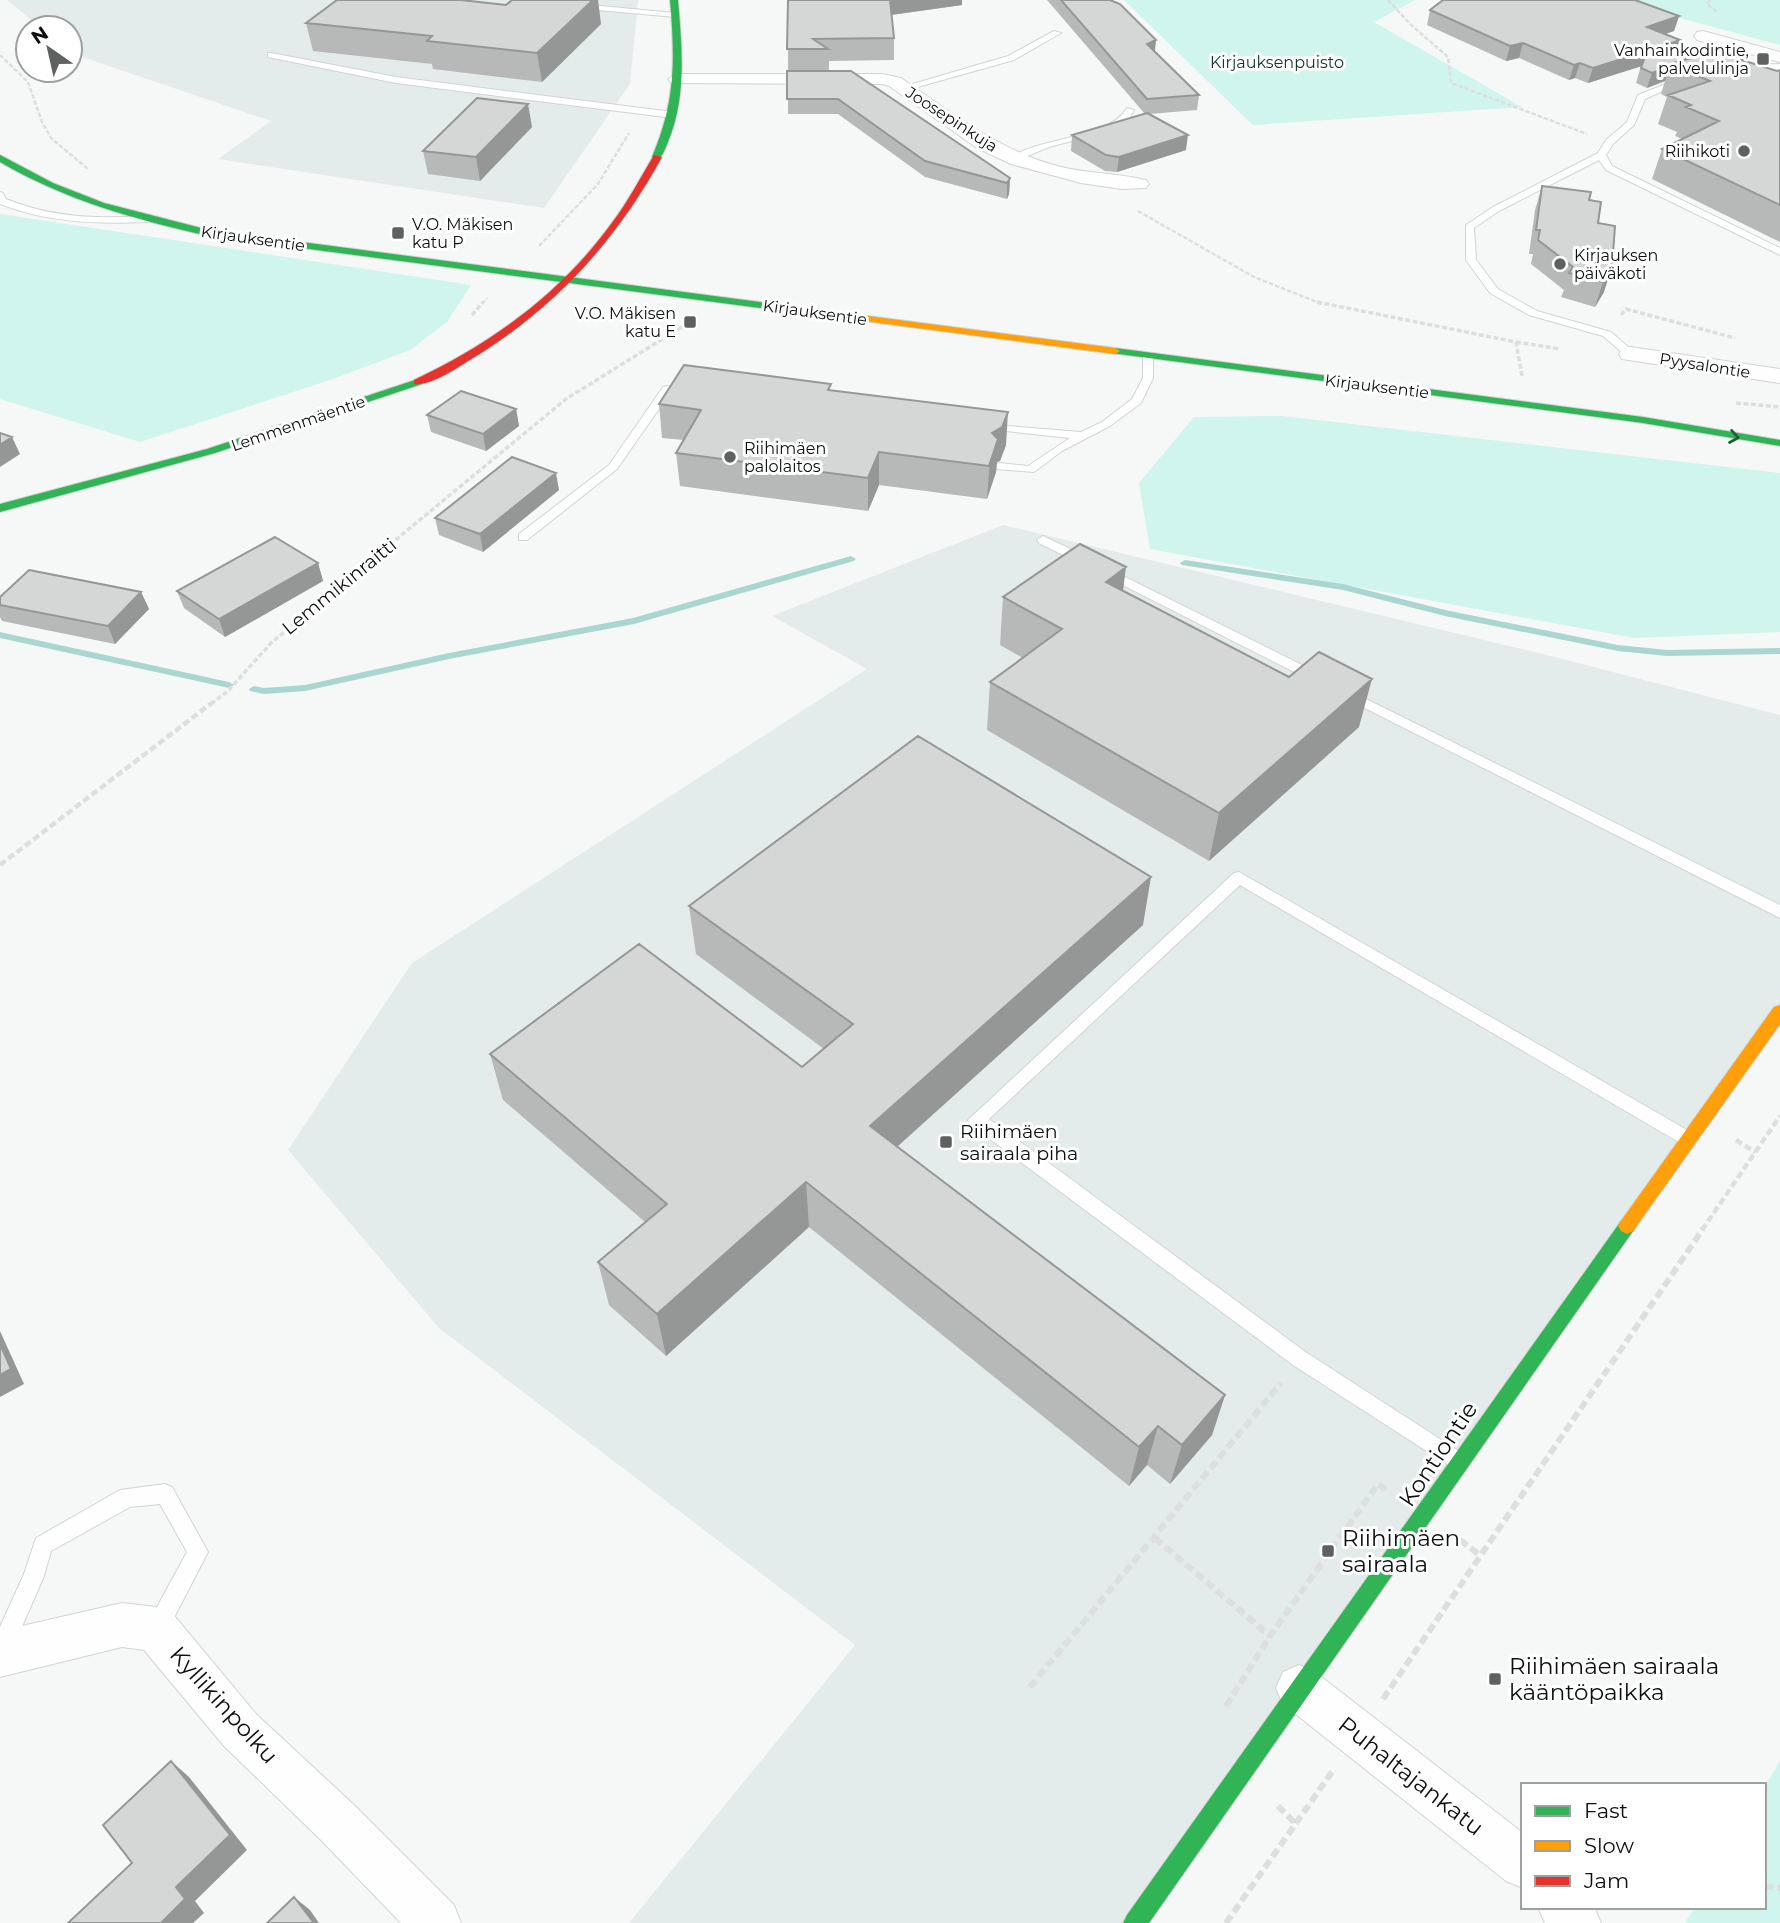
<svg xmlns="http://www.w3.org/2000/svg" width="1780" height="1923" viewBox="0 0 1780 1923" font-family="Montserrat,sans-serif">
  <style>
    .built { fill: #e3ecea }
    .green { fill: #d0f4ee }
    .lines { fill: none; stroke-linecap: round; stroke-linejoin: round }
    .stream { fill: #a9d6d0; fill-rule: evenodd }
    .lane-casing { stroke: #d1d4d3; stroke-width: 2 }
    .street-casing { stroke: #d1d4d3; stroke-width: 2 }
    .fast-casing { stroke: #d1d4d3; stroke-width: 2 }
    .slow-casing { stroke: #d1d4d3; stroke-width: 2 }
    .jam-casing { stroke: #d1d4d3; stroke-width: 2 }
    .path-far3 { stroke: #dddede; stroke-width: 2.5; stroke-dasharray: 4.5 2; stroke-linecap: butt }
    .path-far2 { stroke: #dddede; stroke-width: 3.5; stroke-dasharray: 5 2.5; stroke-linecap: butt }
    .path-far1 { stroke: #dddede; stroke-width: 4.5; stroke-dasharray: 7 3.5; stroke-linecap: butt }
    .path { stroke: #dddede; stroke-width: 6; stroke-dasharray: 9 4.5; stroke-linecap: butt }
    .lane { fill: #fefefe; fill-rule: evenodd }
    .street { fill: #fefefe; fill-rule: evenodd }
    .fast { fill: #30b455; fill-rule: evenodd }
    .slow { fill: #ff9f0a; fill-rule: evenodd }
    .jam { fill: #e5322d; fill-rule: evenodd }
    .wall { fill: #b7b9b9 }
    .shaded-wall { fill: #959696 }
    .building { fill: #d5d7d7; stroke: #959696; stroke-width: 2 }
    .oneway { stroke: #1e6232 }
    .poi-dot { fill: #5e6160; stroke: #fff; stroke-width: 2.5 }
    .labels { text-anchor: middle; stroke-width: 6; stroke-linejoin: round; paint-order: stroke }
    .far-poi-label { font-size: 16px; fill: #0d0f0e; stroke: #fff; text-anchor: end }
    .far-park-label { font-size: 16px; fill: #13332f; stroke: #fff }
    .far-street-label { font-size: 16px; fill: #0d0f0e; stroke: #fff }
    .street-label { font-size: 19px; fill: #0d0f0e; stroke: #fff }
    .poi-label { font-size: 19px; fill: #0d0f0e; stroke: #fff; text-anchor: start }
    .near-street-label { font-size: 23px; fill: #0d0f0e; stroke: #fff }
    .near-poi-label { font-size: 23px; fill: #0d0f0e; stroke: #fff; text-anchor: start }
  </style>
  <rect width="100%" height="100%" fill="#f5f8f7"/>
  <!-- built -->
  <path class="built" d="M7,0H638L630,84L544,208L218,159L271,121L71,53L70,28H41Z
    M1003,525L1543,654L1780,715V1012L1135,1923H629L855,1645L439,1328L288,1150L412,963L867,669L772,616Z"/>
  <!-- green -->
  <path class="green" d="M1124,0H1415L1374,22L1522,107L1253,125Z
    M1613,0H1780V45Z
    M0,214L471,285L447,322L410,350L330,380L140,442L0,399Z
    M1282,416L1780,473V632L1635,638L1150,549L1139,483L1194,417Z
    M1780,1761V1923H1685L1695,1907H1764V1788Z"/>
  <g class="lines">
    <!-- stream -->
    <path class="stream" d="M851,556L856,559L854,561L634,624L449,659L305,691L264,694L250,691L249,689L254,686L264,688L305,685L449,653L633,618Z
      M1185,560L1343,584L1445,610L1618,645L1667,650L1780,648V654L1667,656L1618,651L1445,616L1343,590L1182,565L1180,563Z
      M0,632L229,682L234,685L229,688L0,638Z"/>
    <!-- lane casing -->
    <g class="lane-casing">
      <path id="lane" d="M579,4L675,13L679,15L675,17L576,8Z
        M1054,31L1061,33L1014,60L903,91L899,88L1008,56Z
        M271,53L396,77L673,112L677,115L673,118L396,83L268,57V53Z
        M1780,64V70L1744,71L1740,68L1744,65Z
        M1678,79L1685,81L1645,99L1634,125L1613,144L1606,155L1612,166L1780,248V255L1606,170L1599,160L1499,211L1474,228L1476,260L1498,289L1537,311L1611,332L1634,352V356H1626L1603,336L1529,315L1490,293L1466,260V225L1493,207L1598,153L1606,140L1627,122L1638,95Z
        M1127,108L1134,110L1128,121L1102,133L1049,147L1018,160L1010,158C1041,136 1108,140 1127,108Z
        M0,192L3,193L6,199C52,218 99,219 148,216L153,219L148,222C97,224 48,223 0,204Z
        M1148,354L1153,357V378L1141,403L1110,426L1062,451L1034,472L995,469V465L999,463L1028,466L1070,438L987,429L983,428V424L1081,432L1102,422L1132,399L1143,378V357Z
        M667,386L687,388L693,391L687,394L670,393L617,469L527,540H519V534L609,465L663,387Z
        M1043,536L1091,559L1093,562L1087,566L1083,565L1039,543L1037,540Z
        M1107,568L1324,676L1326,679L1324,682H1314L1103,575V569Z
        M1348,690L1780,905V918L1343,697L1341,694L1343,691Z
        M1239,872L1694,1134L1697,1139L1694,1144L1688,1146L1682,1144L1240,885L989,1119L1307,1353L1463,1454L1466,1461L1463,1468L1456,1470L1293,1365L971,1125L968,1120L1234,873Z
        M165,1484L172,1487L208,1552L164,1637L156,1640L148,1637L145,1629L187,1552L160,1504L130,1507L51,1551L44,1576L8,1659L0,1662V1627L24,1574L36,1538L120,1490Z"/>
    </g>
    <!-- street casing -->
    <g class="street-casing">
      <path id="street" d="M1703,31L1780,52V62L1697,40L1694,36L1697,32Z
        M677,74H882L901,78C953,114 999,151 1061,167C1089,174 1118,173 1146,180L1149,184L1146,188L1122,189L1081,183L1011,164L977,148L889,86L882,84L671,83L668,79Z
        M1630,347L1780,369V383L1622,359L1619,354L1622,349Z
        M122,1603L156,1607L172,1613L256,1714L354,1805L454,1905L461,1923H401L320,1839L224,1746L144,1650L122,1647L0,1677V1631Z
        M1299,1665L1315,1672L1523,1833V1888L1506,1881L1283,1704L1276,1688L1283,1672Z
        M1538,1907H1594L1601,1923H1545Z"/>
    </g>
    <!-- fast casing -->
    <g class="fast-casing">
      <path id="fast" d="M670,0H678C682,48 687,96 668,142C665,149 663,156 657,160L652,157C676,102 675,58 670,0Z
        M0,155L53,183L104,203L209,230L868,316L873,319L868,322L209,236C136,220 65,200 0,162Z
        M1115,348L1643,417L1780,440V446L1643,423L1111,353L1110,351Z
        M418,379L422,380V384L215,453L0,512V504L207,449Z
        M1627,1218L1633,1221L1636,1226L1633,1231L1149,1923H1123L1127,1915L1621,1221Z"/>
    </g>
    <!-- slow casing -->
    <g class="slow-casing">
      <path id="slow" d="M868,316L1115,348L1120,351L1115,354L864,321V317Z
        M1780,1005V1024L1633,1231L1627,1234L1621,1231L1618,1226L1621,1221L1774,1007Z"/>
    </g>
    <!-- jam casing -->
    <g class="jam-casing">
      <path id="jam" d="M654,155L662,157C615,243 552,311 468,361C454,370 430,386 414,384V380C491,344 561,293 611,224C628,202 640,178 654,155Z"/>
    </g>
    <!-- path-far3 -->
    <path class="path-far3" d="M1388,0L1410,24L1448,57L1451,83L1587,134
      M1710,0L1707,4L1717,12
      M0,55L28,82L42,122L51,138L88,169
      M1138,211L1254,277L1322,304
      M539,246L598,184L629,133
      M482,304L487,298"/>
    <!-- path-far2 -->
    <path class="path-far2" d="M1317,302L1516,342L1522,376
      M472,315L483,302
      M1621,315L1626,309L1735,338
      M1516,342L1560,349
      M1736,403L1780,407
      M211,704L228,691L271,643L566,399L685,325"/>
    <!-- path-far1 -->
    <path class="path-far1" d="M0,865L213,702
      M1736,1140L1755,1152
      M1702,1230L1780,1116"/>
    <!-- path -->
    <path class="path" d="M1155,1538L1270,1636
      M1460,1540L1481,1556
      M1030,1687L1281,1383
      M1383,1699L1703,1229
      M1226,1706L1270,1636L1378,1484L1386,1490
      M1278,1806L1294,1822
      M1764,1886L1780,1888
      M1226,1923L1334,1769"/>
    <!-- lane -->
    <use href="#lane" class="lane"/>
    <!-- street -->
    <use href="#street" class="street"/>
    <!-- fast -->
    <use href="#fast" class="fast"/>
    <!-- slow -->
    <use href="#slow" class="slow"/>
    <!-- jam -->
    <use href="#jam" class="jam"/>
  </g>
  <!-- wall -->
  <path class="wall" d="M788,0L962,5L892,15L894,38V60L829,61V71L1010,178L1009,194L1007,199L925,177L838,114H788Z
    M1047,0H1110L1156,40L1155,51L1199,95L1197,110L1150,114L1186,150L1117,172L1105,171L1071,151L1072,135L1145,114Z
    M1430,10L1679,16L1674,31L1665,34L1675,55L1688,59L1777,71L1780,70V242L1652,179L1662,149L1682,139L1675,136L1677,132L1658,124L1667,97L1661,94L1665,81L1647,88L1636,83L1641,66L1588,83L1575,78L1569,80L1519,58L1506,61L1427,25Z
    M306,23L601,24L542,82L433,69L432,64L313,51Z
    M532,127L480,181L428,174L423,151Z
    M1542,186L1598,223L1604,292L1595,307L1561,297L1564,290L1531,264L1533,254H1529L1535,210Z
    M831,390L1006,445L1000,461L997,462L996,472L987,499L879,485L868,511L680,486L676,453L684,440L662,438L659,404Z
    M516,409L519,426L486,451L431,432L427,415Z
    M559,490L483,552L439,535L435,518Z
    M318,563L323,581L225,637L184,608L177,591Z
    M1123,591L1359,727L1209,861L987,730L990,682L1023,658L1000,645L1003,597Z
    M141,592L149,609L115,644L2,621L0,617V597Z
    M689,906L1143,925L897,1147L1225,1395L1212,1435L1170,1484L1147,1465L1129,1486L809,1227L666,1356L609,1305L598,1262L645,1222L503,1100L490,1054L802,1067L824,1049L696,954Z"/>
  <!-- shaded-wall -->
  <path class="shaded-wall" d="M593,0H598L601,24L542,82L537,53Z
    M890,0H962V5L890,15Z
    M1679,16L1674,31L1643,42L1647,27Z
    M1156,40L1154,55L1147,44Z
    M1680,40L1675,55L1655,49Z
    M1523,43L1519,58L1506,61L1510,46Z
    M1647,51L1642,66L1588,83L1593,68Z
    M1580,63L1575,78L1569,80L1574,65Z
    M1670,66L1665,81L1647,88L1652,73Z
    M528,104L532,127L480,181L476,157Z
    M1188,135L1186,150L1117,172L1119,157Z
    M1010,178L1009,194L1007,199V183Z
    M1612,267L1604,292L1595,307L1603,282Z
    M516,409L519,426L486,451L483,434Z
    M1008,412L1006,445L1000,461L997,462L996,472L987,499L992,433Z
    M12,437L20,454L0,467V445Z
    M879,452V485L868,511V478Z
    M556,473L559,490L483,552L480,534Z
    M318,563L323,581L225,637L219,619Z
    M1126,567L1120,615L1106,582Z
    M141,592L149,609L115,644L108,626Z
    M1372,679L1359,727L1209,861L1219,813Z
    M1151,877L1143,925L870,1171V1126Z
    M806,1182L809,1227L666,1356L657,1314Z
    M0,1331L24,1384L0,1397Z
    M1225,1395L1212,1435L1170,1484L1182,1445Z
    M1158,1426L1147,1465L1129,1486L1139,1447Z
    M171,1761L189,1777L247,1850L195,1901L204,1913L193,1923H161L176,1887Z
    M294,1897L310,1910L319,1923H314Z"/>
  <!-- building -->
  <path class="building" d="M337,0H461L506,5L512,0H593L537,53L427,41L432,36L306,23Z
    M788,0H890L894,38L813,39L828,49H787Z
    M1061,0H1110L1120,4L1156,40L1147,44L1199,95L1147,99Z
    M1443,0H1635L1679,16L1647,27L1680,40L1655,49L1688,59L1670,64V66L1652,73L1641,68L1647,51L1593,68L1580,63L1574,65L1523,43L1510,46L1430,10Z
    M1713,51L1777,71L1780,70V205L1662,149L1719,121L1686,107L1691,105L1668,95L1710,81L1670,64Z
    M787,71H851L1010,178L1007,183L925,161L838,99H787Z
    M477,98L528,104L476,157L423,151Z
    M1147,113L1188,135L1119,157L1106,155L1072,135Z
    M1542,186L1591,192L1589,200L1601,202L1598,223L1615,226L1612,267L1603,282L1569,273L1573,267L1538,240L1540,230H1536Z
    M684,365L831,384L828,390L1008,412L1002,427L992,433L998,439L989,466L879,452L868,478L676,453L701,410L659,404Z
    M461,391L516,409L483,434L427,415Z
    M0,433L12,437L0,445Z
    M512,457L556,473L480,534L435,518Z
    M275,537L318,563L219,619L177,591Z
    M1080,544L1126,567L1106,582L1289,677L1319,652L1372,679L1219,813L990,682L1062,629L1003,597Z
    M29,570L141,592L108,626L0,605V597Z
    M918,736L1151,877L870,1126L1225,1395L1182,1445L1158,1426L1139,1447L806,1182L657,1314L598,1262L667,1204L490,1054L639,944L802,1067L853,1024L689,906Z
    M0,1344L11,1369L0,1375Z
    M171,1761L230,1835L176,1887L185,1899L161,1923H68L132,1863L103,1825Z
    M294,1897L314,1923H267Z"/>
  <!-- one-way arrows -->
  <defs><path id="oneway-chevron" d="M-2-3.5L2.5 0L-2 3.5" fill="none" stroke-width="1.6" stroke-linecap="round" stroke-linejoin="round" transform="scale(1.75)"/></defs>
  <use class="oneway" href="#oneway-chevron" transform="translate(1734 437) rotate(10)"/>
  <!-- markers -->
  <g class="poi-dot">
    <rect x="1756" y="52" width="14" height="14" rx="3.5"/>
    <circle cx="1744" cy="151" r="7"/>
    <rect x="391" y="226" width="14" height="14" rx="3.5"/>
    <circle cx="1560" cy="264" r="7"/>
    <rect x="683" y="315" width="14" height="14" rx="3.5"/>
    <circle cx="730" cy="457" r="7"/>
    <rect x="939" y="1135" width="14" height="14" rx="3.5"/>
    <rect x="1321" y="1544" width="14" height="14" rx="3.5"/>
    <rect x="1488" y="1672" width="14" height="14" rx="3.5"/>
  </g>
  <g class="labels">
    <!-- far-poi labels -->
    <g class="far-poi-label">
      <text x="1749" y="56">Vanhainkodintie,<tspan x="1749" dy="18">palvelulinja</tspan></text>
      <text x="1730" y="157">Riihikoti</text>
      <text x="412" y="230" text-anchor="start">V.O. Mäkisen<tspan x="412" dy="18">katu P</tspan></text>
      <text x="1574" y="261" text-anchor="start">Kirjauksen<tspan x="1574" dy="18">päiväkoti</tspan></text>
      <text x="676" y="319">V.O. Mäkisen<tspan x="676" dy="18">katu E</tspan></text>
      <text x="744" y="454" text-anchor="start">Riihimäen<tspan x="744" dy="18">palolaitos</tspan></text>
    </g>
    <!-- far-park labels -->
    <g class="far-park-label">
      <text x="1277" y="68">Kirjauksenpuisto</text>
    </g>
    <!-- far-street labels -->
    <g class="far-street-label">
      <text transform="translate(952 119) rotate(33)" y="6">Joosepinkuja</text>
      <text transform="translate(253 238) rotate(8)" y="6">Kirjauksentie</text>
      <text transform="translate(815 312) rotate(8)" y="6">Kirjauksentie</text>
      <text transform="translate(1705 365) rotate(9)" y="6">Pyysalontie</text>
      <text transform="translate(1377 386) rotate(7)" y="6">Kirjauksentie</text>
      <text transform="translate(298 423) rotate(-19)" y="6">Lemmenmäentie</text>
    </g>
    <!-- street labels -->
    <g class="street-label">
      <text transform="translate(339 586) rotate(-39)" y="7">Lemmikinraitti</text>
    </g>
    <!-- poi labels -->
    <g class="poi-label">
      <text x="960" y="1138">Riihimäen<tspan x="960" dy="22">sairaala piha</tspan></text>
    </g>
    <!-- near-street labels -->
    <g class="near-street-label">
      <text transform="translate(1438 1454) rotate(-56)" y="8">Kontiontie</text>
      <text transform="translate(224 1705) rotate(48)" y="8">Kyllikinpolku</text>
      <text transform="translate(1411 1776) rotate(38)" y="8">Puhaltajankatu</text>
    </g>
    <!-- near-poi labels -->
    <g class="near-poi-label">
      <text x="1342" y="1546">Riihimäen<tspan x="1342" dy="26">sairaala</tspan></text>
      <text x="1509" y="1674">Riihimäen sairaala<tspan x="1509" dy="26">kääntöpaikka</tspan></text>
    </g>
  </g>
  <!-- legend -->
  <rect x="1521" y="1783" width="245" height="126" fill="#ffffff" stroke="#9e9f9f" stroke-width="2"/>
  <rect x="1535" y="1806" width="35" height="10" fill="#30b455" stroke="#9e9f9f" stroke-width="2"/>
  <text x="1584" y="1818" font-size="21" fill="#0d0f0e">Fast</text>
  <rect x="1535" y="1841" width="35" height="10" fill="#ff9f0a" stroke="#9e9f9f" stroke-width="2"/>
  <text x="1584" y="1853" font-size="21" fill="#0d0f0e">Slow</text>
  <rect x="1535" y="1876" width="35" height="10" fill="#e5322d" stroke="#9e9f9f" stroke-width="2"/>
  <text x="1584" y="1888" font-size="21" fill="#0d0f0e">Jam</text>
  <!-- north arrow -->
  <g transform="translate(49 49) rotate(326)"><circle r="33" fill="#ffffff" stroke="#9e9f9f" stroke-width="2"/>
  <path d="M0-5L12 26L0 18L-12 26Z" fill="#5e6160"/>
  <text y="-10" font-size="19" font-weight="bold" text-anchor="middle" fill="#0d0f0e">N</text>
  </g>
</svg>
